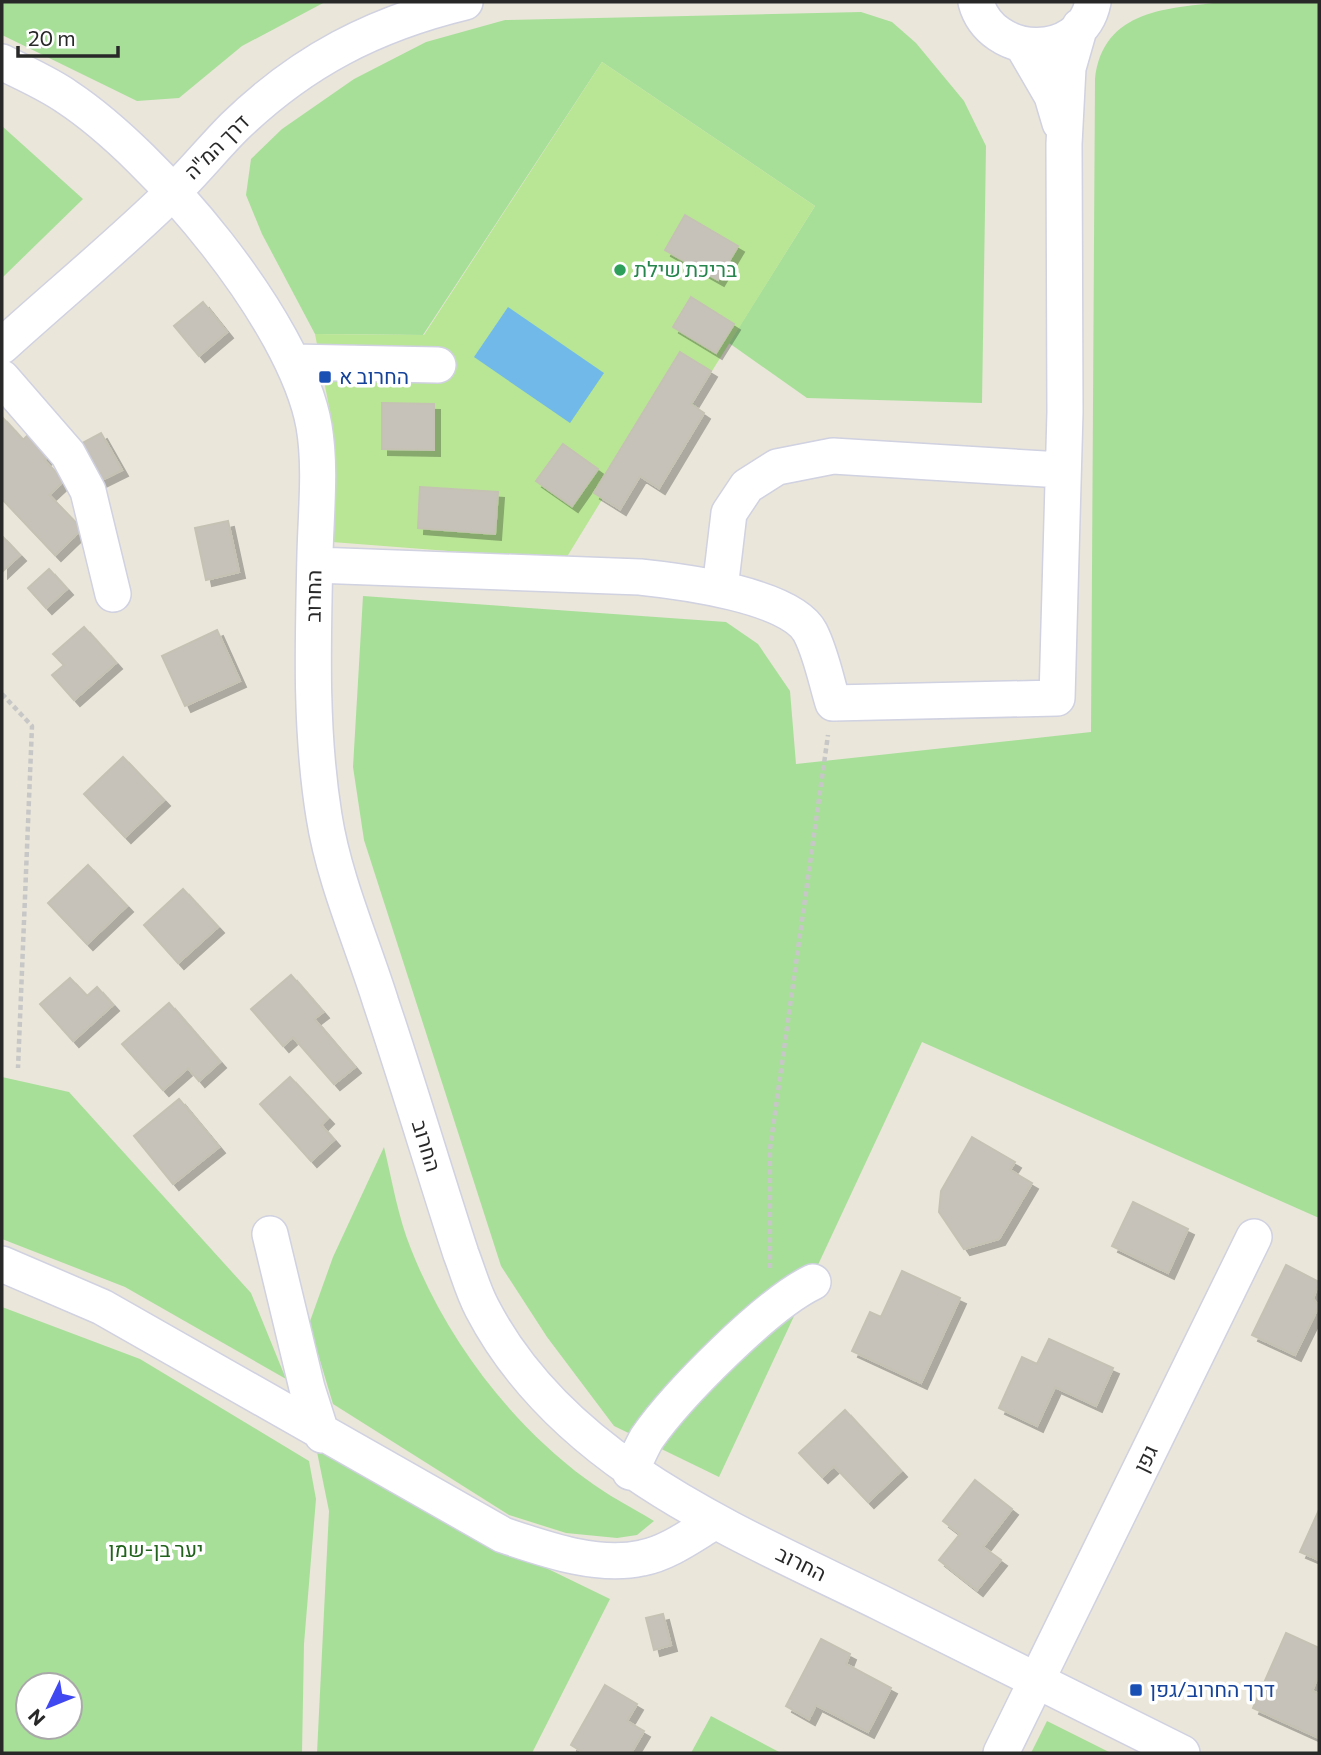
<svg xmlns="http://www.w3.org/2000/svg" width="1321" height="1755" viewBox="0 0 1321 1755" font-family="Commissioner,Heebo,sans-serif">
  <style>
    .green { fill: #a7df99; fill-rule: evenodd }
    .pitch { fill: #b8e695 }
    .water { fill: #71b9e9 }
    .building { fill: #c6c2ba; stroke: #c5c2b4; stroke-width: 2; filter: url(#shadow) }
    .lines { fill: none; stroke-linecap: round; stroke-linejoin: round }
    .minor-casing { stroke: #d0d1e1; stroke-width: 38 }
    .path { stroke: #c7c7c7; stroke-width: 4.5; stroke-dasharray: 5 3.5; stroke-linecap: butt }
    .minor { stroke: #fff; stroke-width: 35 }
    .leisure-dot { fill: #2e9e5b; stroke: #fff; stroke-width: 2.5 }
    .transit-dot { fill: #1a4fb4; stroke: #fff; stroke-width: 2.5 }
    .labels { text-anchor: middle; stroke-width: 7; stroke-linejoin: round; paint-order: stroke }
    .street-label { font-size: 21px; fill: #282828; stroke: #fff }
    .leisure-label { font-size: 21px; fill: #27864d; stroke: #fff; text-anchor: start }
    .transit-label { font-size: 21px; fill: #164399; stroke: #fff; text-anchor: start }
    .park-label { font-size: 21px; fill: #21621c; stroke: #fff }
  </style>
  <defs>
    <filter id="shadow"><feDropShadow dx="6" dy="6" stdDeviation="0" flood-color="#0004"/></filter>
  </defs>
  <rect width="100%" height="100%" fill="#eae6da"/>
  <!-- green -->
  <path class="green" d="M2,2H325L242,46L179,98L137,101L2,35Z
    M1225,2H1319V1218L922,1042L719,1477L614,1426L547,1337L501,1266L364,840L353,767L363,596L726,622L758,644L790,691L796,764L1091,732L1095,79C1103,9 1168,8 1225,2Z
    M861,12L892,22L916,43L964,101L986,146L982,403L807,398L729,343L815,206L602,62L423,335L315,334L262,234L246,195L251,159L282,129L354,79L426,42L505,20Z
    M2,126L83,199L2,278Z
    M2,1077L69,1092L251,1293L286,1379L125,1287L2,1239Z
    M384,1147C392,1180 398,1217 411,1249C446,1338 509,1422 586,1479C607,1495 631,1507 654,1521L637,1535L617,1538L566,1533L509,1515L333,1404L309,1324L333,1257Z
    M2,1307L140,1359L309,1461L316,1499L304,1644L302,1753H2ZM70,1685V1727H28V1685Z
    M315,1442L406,1500L610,1599L532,1753H317L329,1511Z
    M711,1716L781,1753H691Z
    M1047,1721L1111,1753H1031Z"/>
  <!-- pitch -->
  <path class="pitch" d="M602,62L815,206L692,403L704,413L659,488L640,476L620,509L603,498L565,560L332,542L331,417L315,334L424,335Z"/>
  <!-- water -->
  <path class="water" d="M508,307L604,373L570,423L474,357Z"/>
  <!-- building -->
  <path class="building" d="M685,215L738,246L718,280L665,250Z
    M691,297L734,324L716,353L673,327Z
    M203,302L227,332L199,356L174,326Z
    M680,352L711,371L691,404L704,413L659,488L640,476L620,509L594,493Z
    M382,403L434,404V450L382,449Z
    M2,417L23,440L31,432L51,453L44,460L64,481L49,495L82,529L55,555L2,499Z
    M101,433L122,470L96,483L77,446Z
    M563,444L598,469L572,506L536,481Z
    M420,487L498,492L495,534L418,528Z
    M228,521L239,572L206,580L195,528Z
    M2,536L20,555L2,572Z
    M49,569L67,589L46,608L28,588Z
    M84,627L116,663L74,700L52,675L64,665L53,654Z
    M217,630L240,681L185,706L162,656Z
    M123,757L164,800L125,837L84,794Z
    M88,865L127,906L87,944L48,903Z
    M183,889L218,927L178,963L144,925Z
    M291,975L323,1012L314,1019L355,1067L334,1084L293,1037L283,1046L251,1009Z
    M70,978L87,996L97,987L113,1005L73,1041L40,1004Z
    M169,1003L220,1062L199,1081L188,1068L163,1090L122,1044Z
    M290,1077L328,1118L321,1125L334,1140L311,1161L260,1104Z
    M179,1099L219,1147L173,1184L134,1136Z
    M972,1137L1015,1162L1010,1170L1032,1183L999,1239L964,1249L939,1212L941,1191Z
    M1133,1202L1188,1229L1168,1273L1112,1246Z
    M1286,1265L1319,1282L1313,1299L1319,1306L1295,1355L1252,1335Z
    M902,1271L960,1298L921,1383L852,1351L870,1312L881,1317Z
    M1049,1339L1113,1368L1096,1406L1055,1387L1037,1426L999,1408L1022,1357L1037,1364Z
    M845,1410L901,1471L868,1502L834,1466L822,1477L799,1453Z
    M975,1480L1012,1509L983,1547L1001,1560L977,1590L939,1560L960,1534L943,1521Z
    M1319,1510V1560L1300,1552Z
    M663,1614L671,1645L654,1650L646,1618Z
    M1286,1633L1319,1648V1674L1312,1691L1319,1694V1738L1253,1708Z
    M821,1639L850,1654L846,1664L891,1688L868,1732L816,1705L809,1719L786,1706Z
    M605,1685L637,1704L627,1721L644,1731L631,1753H584L571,1745Z"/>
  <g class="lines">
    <!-- minor casing -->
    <g class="minor-casing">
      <path id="minor" d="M976,2C991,58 1081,62 1093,2
        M1023,46L1052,96L1060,123
        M2,62C23,73 47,83 67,97C156,156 295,320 314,426C321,467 316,512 315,554C313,642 310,729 324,816C334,880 362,942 381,1003C409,1086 434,1171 461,1254C468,1272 473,1291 482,1308C562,1462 732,1530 879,1602C980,1652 1081,1702 1182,1753
        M2,346C58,295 118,246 172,193C194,172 213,148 234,127C302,61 374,24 465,2
        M293,362L438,365
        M2,378L68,454L88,491L113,594
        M315,565L640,577C678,581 791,595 810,632C821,653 826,680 833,703L1057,698L1065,412L1064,144L1068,68L1080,26
        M720,589L729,513L747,486L777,467L833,456L1061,470
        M270,1234L307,1388L322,1435
        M2,1264L102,1307L503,1535C545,1549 597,1568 642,1558C668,1553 692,1535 714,1522
        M630,1472C636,1461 641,1448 647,1438C677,1395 767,1304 813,1282
        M1001,1753L1254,1237"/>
    </g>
    <!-- path -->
    <path class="path" d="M2,694L32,726L18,1068
      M770,1268V1149L828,735"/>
    <!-- minor -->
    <use href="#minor" class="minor"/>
  </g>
  <!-- markers -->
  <circle class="leisure-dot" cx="620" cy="270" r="7"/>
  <g class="transit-dot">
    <rect x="318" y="370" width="14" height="14" rx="3.5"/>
    <rect x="1129" y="1683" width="14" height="14" rx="3.5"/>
  </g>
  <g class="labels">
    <!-- street labels -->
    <g class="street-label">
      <text transform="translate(217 147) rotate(-45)" y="7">דרך המ"ה</text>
      <text transform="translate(314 596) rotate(-89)" y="7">החרוב</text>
      <text transform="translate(426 1146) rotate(73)" y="7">החרוב</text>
      <text transform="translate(1146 1459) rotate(-64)" y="7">גפן</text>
      <text transform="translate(801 1564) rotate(26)" y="7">החרוב</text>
    </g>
    <!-- leisure labels -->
    <g class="leisure-label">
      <text x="634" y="277">בריכת שילת</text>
    </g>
    <!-- transit labels -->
    <g class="transit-label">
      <text x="339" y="384">החרוב א</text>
      <text x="1150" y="1697">דרך החרוב/גפן</text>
    </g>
    <!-- park labels -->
    <g class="park-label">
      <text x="156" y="1557">יער בן-שמן</text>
    </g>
  </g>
  <!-- border -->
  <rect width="1321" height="1755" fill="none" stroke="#282828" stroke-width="7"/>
  <!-- north arrow -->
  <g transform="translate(49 1706) rotate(227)"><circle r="33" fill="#ffffff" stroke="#a9a9a9" stroke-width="2"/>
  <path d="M0-5L12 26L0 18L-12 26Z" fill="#4048f2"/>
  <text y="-10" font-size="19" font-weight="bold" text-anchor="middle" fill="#282828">N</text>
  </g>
  <!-- scale -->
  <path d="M18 46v10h100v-10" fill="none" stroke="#282828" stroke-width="3.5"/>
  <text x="28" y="46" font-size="21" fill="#282828" stroke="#ffffff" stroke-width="5" paint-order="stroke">20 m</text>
</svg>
